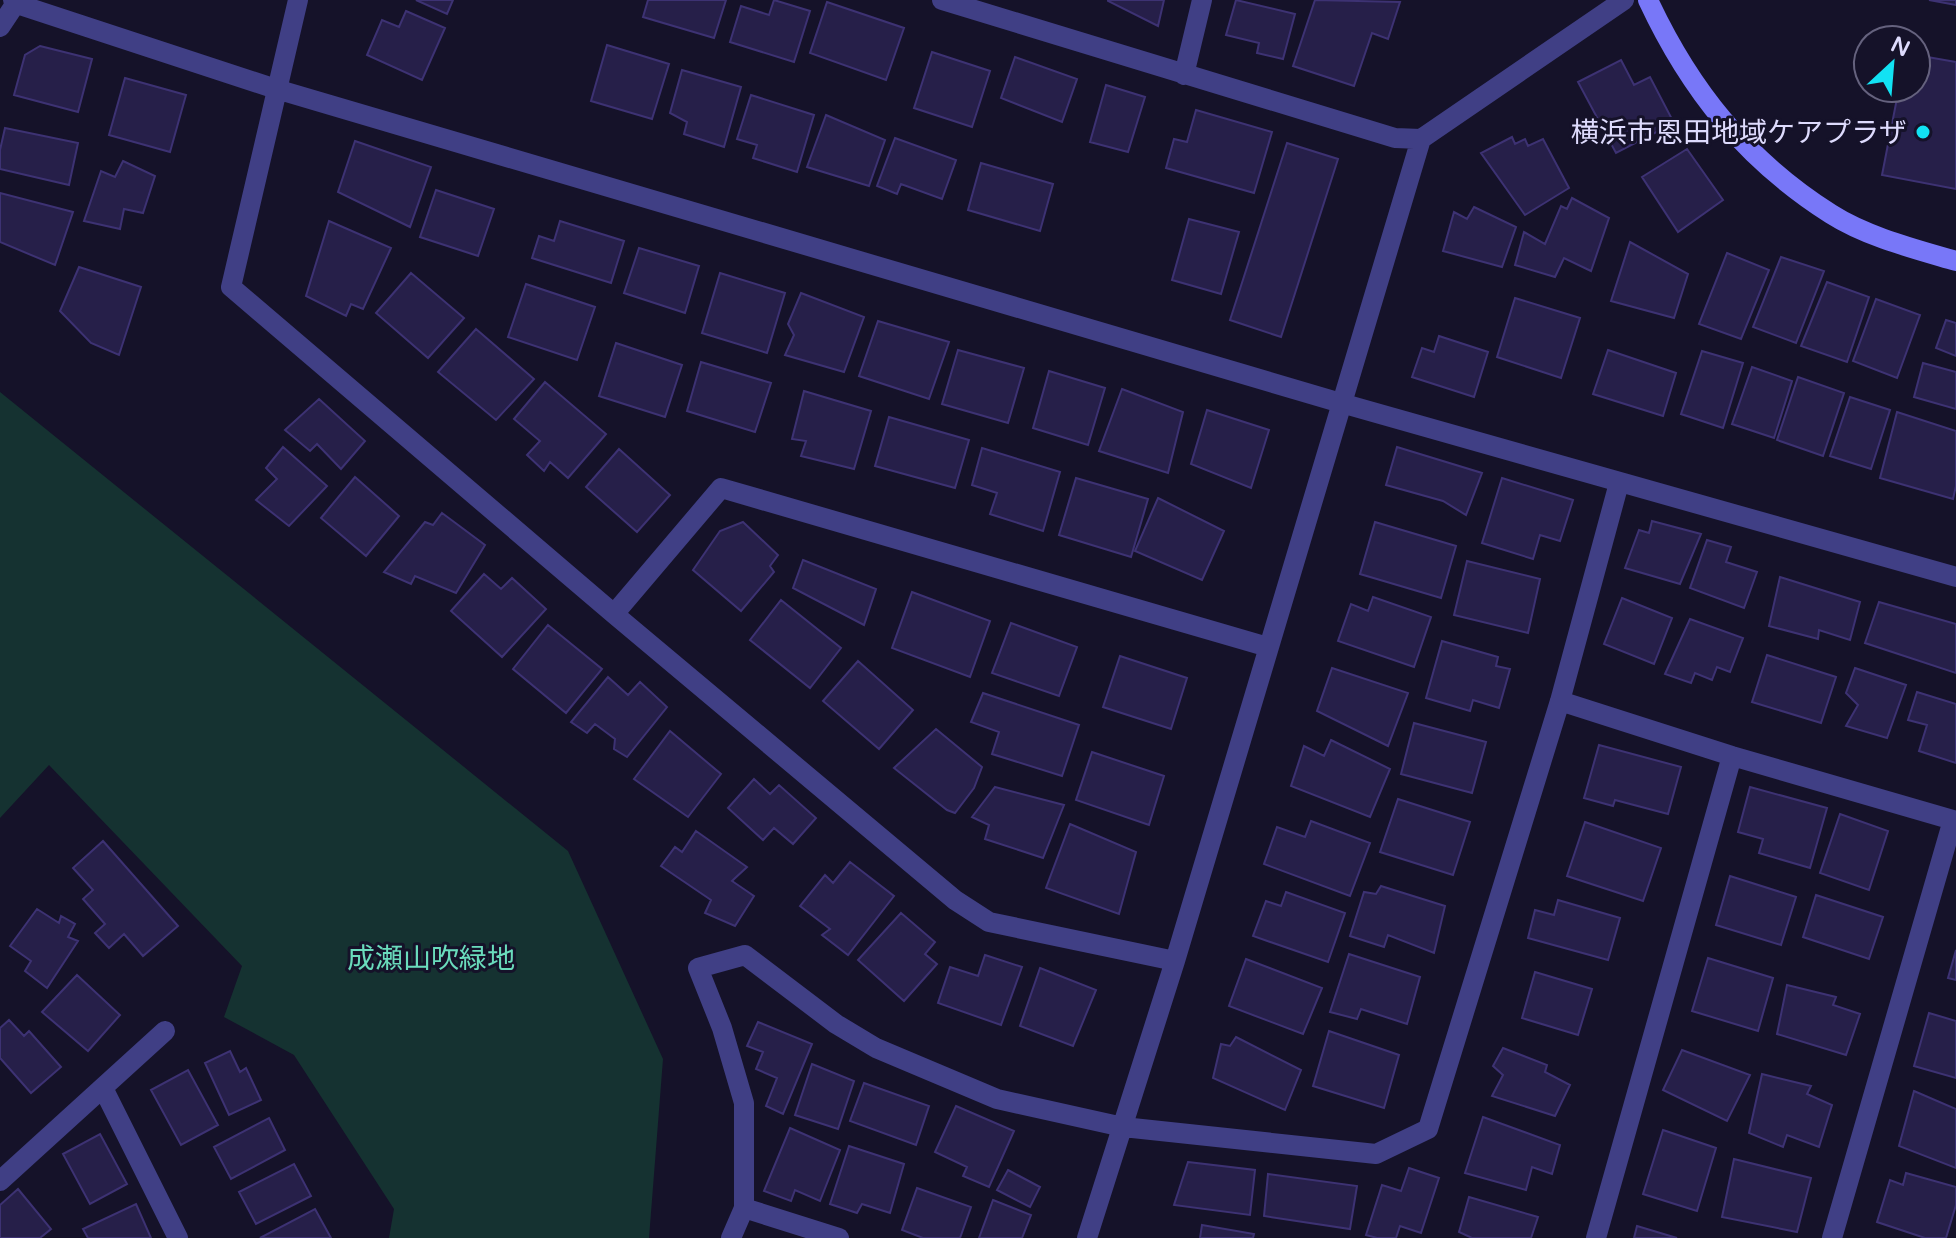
<svg xmlns="http://www.w3.org/2000/svg" width="1956" height="1238" viewBox="0 0 1956 1238" font-family="'Varela Round','Noto Sans JP',sans-serif">
  <style>
    .green { fill: #153231 }
    .building { fill: #261f49; stroke: #3d3273; stroke-width: 2 }
    .lines { fill: none; stroke-linecap: round; stroke-linejoin: round }
    .street { stroke: #403f85; stroke-width: 20 }
    .secondary { stroke: #7877f8; stroke-width: 20 }
    .poi-dot { fill: #12e2f3; stroke: #151229; stroke-width: 3 }
    .labels { text-anchor: middle; stroke-width: 6; stroke-linejoin: round; paint-order: stroke }
    .poi-label { font-size: 28px; fill: #dedbfd; stroke: #151229; text-anchor: end }
    .park-label { font-size: 28px; fill: #6adbbc; stroke: #151229 }
  </style>
  <rect width="100%" height="100%" fill="#151229"/>
  <!-- green -->
  <path class="green" d="M0,392L568,851L663,1059L649,1238H389L394,1209L294,1055L224,1017L242,966L49,765L0,818Z"/>
  <!-- building -->
  <path class="building" d="M416,0H453L447,14Z
    M648,0H726L714,38L643,17Z
    M774,0L810,11L794,62L730,42L741,6L769,15Z
    M1108,0H1164L1158,26L1108,1Z
    M1236,0L1295,14L1283,59L1257,53L1259,43L1226,35Z
    M1315,0L1400,2L1388,39L1372,33L1354,86L1293,66Z
    M1929,0H1956V5Z
    M827,2L904,28L886,80L810,53Z
    M406,11L445,28L422,80L367,55L382,20L399,27Z
    M607,45L669,64L652,119L591,101Z
    M40,46L92,59L78,112L14,95L25,55Z
    M932,52L990,71L972,127L914,108Z
    M1916,55L1956,62V189L1882,175L1899,88H1916Z
    M1015,57L1077,79L1062,122L1001,98Z
    M1621,60L1634,85L1650,77L1674,123L1616,153L1578,82Z
    M682,70L741,87L724,147L684,134L687,122L670,113Z
    M125,78L186,95L170,152L109,135Z
    M1106,85L1145,97L1128,152L1090,142Z
    M751,95L814,115L797,172L753,158L757,145L737,139Z
    M1196,110L1272,132L1254,193L1166,168L1174,139L1187,142Z
    M826,115L885,140L869,186L807,167Z
    M5,128L78,143L69,185L0,169V150Z
    M1512,137L1515,144L1525,139L1528,146L1543,139L1569,188L1525,215L1481,153Z
    M895,138L956,160L942,199L901,184L897,194L877,186Z
    M355,141L431,167L410,227L338,192Z
    M1287,143L1338,159L1281,337L1230,320Z
    M1687,149L1723,200L1678,232L1642,177Z
    M123,161L155,176L143,213L124,209L120,229L84,221L101,171L115,177Z
    M981,163L1053,184L1040,231L968,210Z
    M436,190L494,209L478,256L420,237Z
    M0,193L73,212L55,265L0,242Z
    M1572,198L1609,218L1591,271L1564,258L1555,277L1515,265L1524,232L1545,244L1561,206L1567,209Z
    M1474,207L1516,227L1502,267L1443,251L1454,212L1467,219Z
    M1189,219L1239,232L1221,294L1172,280Z
    M329,221L391,248L363,309L351,304L346,316L306,296Z
    M560,221L624,241L611,283L532,258L539,236L554,241Z
    M1630,242L1688,274L1674,318L1611,301Z
    M639,248L699,266L685,313L624,293Z
    M1727,253L1769,270L1741,339L1699,324Z
    M1781,257L1824,271L1796,343L1753,327Z
    M79,267L141,287L119,355L91,343L60,311Z
    M411,273L464,318L428,358L376,313Z
    M720,273L785,293L767,353L702,333Z
    M1827,282L1869,297L1847,362L1801,346Z
    M526,284L595,307L577,360L508,337Z
    M801,293L864,317L844,372L785,355L794,335L788,324Z
    M1515,298L1580,318L1561,378L1497,357Z
    M1876,299L1920,315L1897,378L1853,361Z
    M1946,320L1956,323V356L1936,348Z
    M878,321L949,342L929,399L859,376Z
    M476,329L534,379L496,420L438,372Z
    M1439,336L1488,352L1474,397L1412,377L1422,348L1434,352Z
    M616,343L682,365L665,417L599,396Z
    M958,350L1024,368L1008,423L942,404Z
    M1608,350L1676,373L1663,416L1593,394Z
    M1702,351L1743,363L1723,428L1681,414Z
    M701,362L771,383L755,432L687,411Z
    M1923,363L1956,372V409L1914,397Z
    M1752,367L1792,381L1774,438L1732,424Z
    M1049,371L1105,388L1088,445L1033,428Z
    M1798,377L1844,393L1823,456L1777,440Z
    M545,382L606,434L568,478L550,462L544,471L527,455L540,441L514,419Z
    M1122,389L1183,412L1168,473L1099,451Z
    M804,391L871,411L854,469L801,456L806,441L792,439Z
    M1850,397L1890,410L1871,469L1830,456Z
    M319,399L365,441L341,469L317,444L310,451L285,430Z
    M1207,410L1269,430L1251,488L1191,464Z
    M1897,412L1956,431V486L1953,499L1880,478Z
    M889,417L969,440L955,488L875,466Z
    M283,447L327,486L289,526L256,500L277,479L266,468Z
    M1397,447L1482,473L1466,515L1443,501L1386,485Z
    M982,448L1060,472L1043,531L990,514L997,493L972,485Z
    M619,449L670,495L637,532L586,487Z
    M355,477L399,516L366,556L321,518Z
    M1076,478L1148,499L1131,557L1059,535Z
    M1502,478L1573,500L1560,541L1540,535L1533,559L1482,543Z
    M1158,498L1224,531L1202,580L1135,551Z
    M442,513L485,545L456,593L415,576L411,584L384,572L425,522L433,525Z
    M1652,521L1701,534L1680,584L1625,568L1639,530L1649,533Z
    M743,522L778,555L770,566L774,572L741,611L693,570L720,531Z
    M1375,522L1456,546L1441,598L1360,574Z
    M1707,540L1731,547L1726,562L1757,572L1744,608L1690,588Z
    M803,560L876,589L864,625L793,588Z
    M1467,561L1540,579L1528,633L1454,615Z
    M484,574L501,589L512,578L546,609L502,657L451,611Z
    M1780,577L1860,602L1850,640L1819,630L1818,639L1769,626Z
    M912,592L990,621L970,677L892,648Z
    M1373,597L1431,617L1414,667L1338,641L1351,604L1368,611Z
    M1622,598L1672,618L1654,664L1604,644Z
    M781,600L841,648L810,688L750,640Z
    M1879,602L1956,624V673L1865,643Z
    M1690,619L1743,638L1730,672L1717,667L1712,680L1695,673L1691,683L1665,674Z
    M1011,623L1077,647L1059,696L992,673Z
    M548,625L602,669L566,713L513,669Z
    M1442,641L1498,657L1496,666L1510,669L1499,708L1473,700L1470,711L1426,698Z
    M1767,655L1836,677L1821,723L1752,702Z
    M1120,656L1187,678L1171,729L1103,707Z
    M858,661L913,710L879,749L823,701Z
    M1332,668L1408,693L1388,746L1317,711Z
    M1855,668L1906,685L1887,738L1846,726L1858,705L1846,693Z
    M608,677L628,695L640,682L667,707L627,757L614,749L615,739L595,724L587,733L571,722Z
    M1917,692L1956,704V763L1919,751L1927,725L1908,720Z
    M983,693L1079,725L1062,776L992,754L999,732L971,722Z
    M1414,723L1486,742L1472,793L1401,774Z
    M936,729L982,767L974,788L955,813L947,810L894,768Z
    M670,731L721,774L688,817L634,779Z
    M1331,740L1390,769L1370,817L1291,786L1304,746L1324,756Z
    M1599,745L1681,767L1668,814L1615,800L1613,806L1584,798Z
    M1092,752L1164,776L1149,825L1076,800Z
    M754,779L770,794L779,785L816,818L793,844L774,828L763,840L728,808Z
    M995,787L1064,805L1043,858L985,839L989,825L972,817Z
    M1750,787L1827,808L1810,868L1759,853L1763,839L1738,832Z
    M1398,799L1470,822L1453,875L1380,852Z
    M1840,814L1888,831L1869,890L1820,873Z
    M1311,821L1370,843L1350,896L1264,864L1277,827L1305,837Z
    M1585,822L1661,848L1643,901L1567,876Z
    M1070,824L1136,852L1119,914L1046,888Z
    M696,831L747,867L732,881L754,896L735,926L705,913L711,900L661,866L675,847L682,852Z
    M103,841L178,926L143,956L124,934L109,948L95,933L105,924L83,899L93,890L73,868Z
    M850,862L894,896L848,955L822,935L830,929L800,906L825,875L833,883Z
    M1730,876L1796,897L1781,945L1716,925Z
    M1381,886L1445,906L1434,953L1388,935L1384,947L1350,936L1364,892L1376,894Z
    M1286,892L1345,913L1328,962L1253,936L1266,901L1281,906Z
    M1816,895L1883,917L1869,959L1803,937Z
    M1558,900L1620,918L1608,960L1528,938L1535,910L1554,915Z
    M37,909L59,923L61,916L75,924L68,937L78,941L47,988L25,971L31,961L10,946Z
    M901,913L935,942L925,954L937,964L904,1001L858,960Z
    M1956,950V980L1948,978Z
    M1349,954L1420,977L1407,1024L1361,1009L1357,1019L1330,1012Z
    M985,955L1022,967L1001,1025L938,1003L950,967L978,976Z
    M1708,958L1773,978L1758,1031L1692,1011Z
    M1246,959L1322,988L1303,1034L1229,1006Z
    M1040,968L1096,990L1073,1046L1020,1026Z
    M1535,972L1592,989L1578,1035L1522,1018Z
    M77,975L120,1015L88,1051L42,1012Z
    M1787,985L1836,997L1833,1005L1860,1014L1846,1055L1777,1034Z
    M1929,1013L1956,1021V1078L1914,1066Z
    M9,1020L24,1036L29,1031L61,1067L31,1093L0,1058V1028Z
    M758,1022L812,1044L783,1114L766,1106L777,1078L756,1069L763,1052L747,1046Z
    M1329,1031L1399,1055L1384,1108L1313,1086Z
    M1236,1037L1301,1070L1285,1110L1213,1078L1221,1044L1230,1046Z
    M1503,1048L1547,1065L1545,1072L1570,1085L1555,1116L1492,1096L1503,1075L1493,1066Z
    M1682,1050L1750,1075L1727,1121L1663,1090Z
    M230,1051L240,1072L246,1068L261,1100L229,1115L205,1063Z
    M812,1064L854,1081L838,1129L795,1115Z
    M188,1070L218,1125L181,1145L151,1090Z
    M1762,1074L1811,1086L1807,1094L1832,1105L1819,1147L1787,1135L1783,1147L1749,1133Z
    M864,1083L929,1106L916,1145L850,1121Z
    M1914,1091L1956,1109V1168L1899,1146Z
    M956,1106L1014,1131L989,1187L963,1176L967,1167L935,1152Z
    M1483,1117L1560,1145L1552,1174L1532,1167L1526,1190L1465,1173Z
    M269,1118L285,1150L231,1179L214,1147Z
    M790,1128L840,1150L820,1201L795,1190L791,1201L764,1191Z
    M1663,1130L1716,1148L1697,1211L1643,1194Z
    M100,1134L127,1184L90,1204L63,1154Z
    M849,1146L904,1164L890,1213L862,1204L857,1213L830,1204Z
    M1734,1159L1811,1178L1797,1232L1722,1217Z
    M1188,1162L1255,1170L1250,1215L1174,1205Z
    M294,1164L311,1196L256,1224L239,1192Z
    M1409,1168L1439,1178L1421,1233L1400,1226L1396,1238H1377L1366,1235L1382,1185L1401,1191Z
    M1008,1170L1040,1187L1030,1207L997,1190Z
    M1906,1173L1956,1187V1205L1946,1238H1925L1877,1222L1890,1180L1903,1185Z
    M1268,1174L1357,1186L1350,1229L1264,1216Z
    M917,1188L971,1207L960,1238H923L902,1230Z
    M18,1189L51,1229L40,1238H0V1205Z
    M1469,1197L1538,1217L1531,1238H1472L1459,1232Z
    M993,1200L1031,1215L1022,1238H979Z
    M136,1204L151,1238H88L83,1229Z
    M315,1209L331,1238H260Z
    M1202,1225L1254,1234L1253,1238H1200Z
    M1637,1226L1677,1238H1634Z"/>
  <g class="lines">
    <!-- street -->
    <path class="street" d="M13,0L17,4L276,89L1341,403L1956,577
      M298,0L231,287L614,614L955,900L989,922L1175,961
      M942,0L1395,138L1421,139L1624,0
      M0,27L18,0
      M1184,75L1202,0
      M614,614L721,488L1268,647
      M1560,701L1732,756L1956,821
      M103,1088L178,1238
      M0,1181L165,1031
      M744,1208L839,1238
      M731,1238L744,1208V1103L722,1028L698,968L745,955L836,1024L876,1048L997,1099L1123,1127L1376,1154L1428,1129L1560,701L1619,483
      M1087,1238L1175,961L1421,139
      M1596,1238L1732,756
      M1832,1238L1953,820"/>
    <!-- secondary -->
    <path class="secondary" d="M1648,0C1690,90 1746,160 1831,214C1867,237 1915,249 1956,261"/>
  </g>
  <!-- markers -->
  <circle class="poi-dot" cx="1923" cy="132" r="8"/>
  <g class="labels">
    <!-- poi labels -->
    <g class="poi-label">
      <text x="1907" y="142">横浜市恩田地域ケアプラザ</text>
    </g>
    <!-- park labels -->
    <g class="park-label">
      <text x="431" y="968">成瀬山吹緑地</text>
    </g>
  </g>
  <!-- north arrow -->
  <g transform="translate(1892 64) rotate(26)"><circle r="38" fill="#151229" stroke="#65627e" stroke-width="2"/>
  <path d="M0-6L14 30L0 20L-14 30Z" fill="#12e2f3"/>
  <text y="-12" font-size="22" font-weight="bold" text-anchor="middle" fill="#dedbfd">N</text>
  </g>
</svg>
